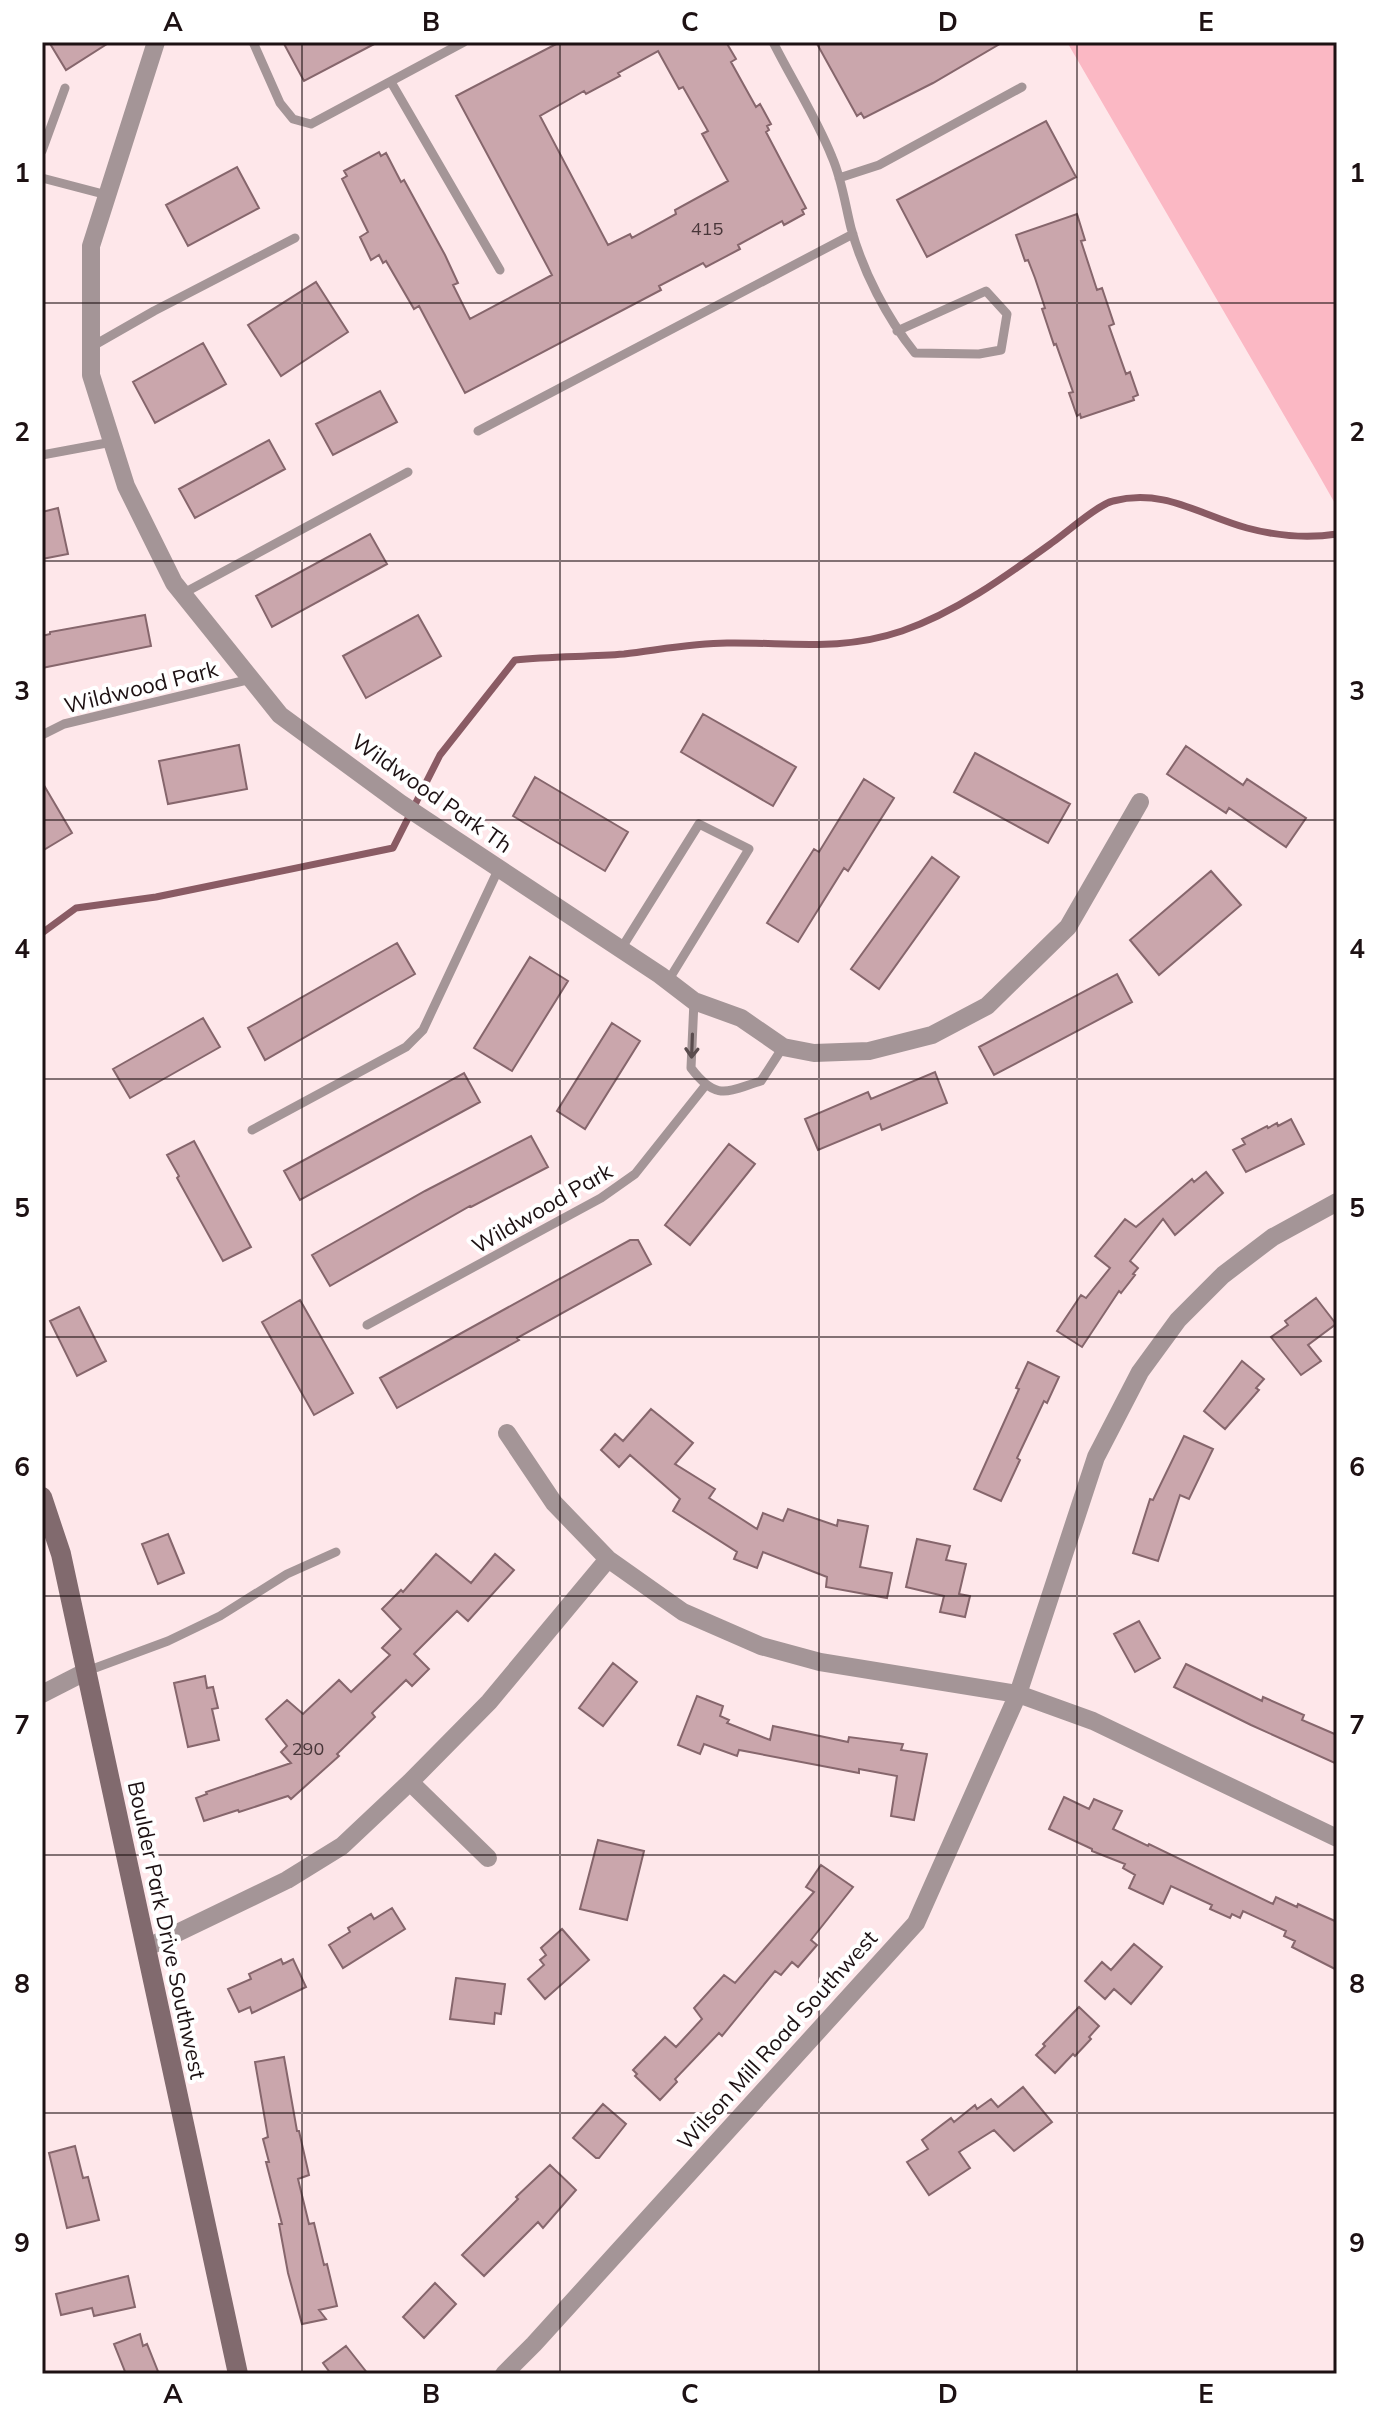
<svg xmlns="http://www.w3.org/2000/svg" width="1379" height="2416" viewBox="0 0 1379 2416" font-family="Mulish,sans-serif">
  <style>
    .green { fill: #fbb8c4 }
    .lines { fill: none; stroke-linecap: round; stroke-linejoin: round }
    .stream { stroke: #8a5b64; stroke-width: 7 }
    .building { fill: #caa6ac; stroke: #86666c; stroke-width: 2; fill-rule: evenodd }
    .lane { stroke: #a49597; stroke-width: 9 }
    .street { stroke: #a49597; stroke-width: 18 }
    .secondary { stroke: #816a6e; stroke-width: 20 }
    .oneway { stroke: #5a4c4e }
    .grid { fill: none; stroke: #1d1113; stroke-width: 2; stroke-opacity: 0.55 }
    .labels { text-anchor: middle; stroke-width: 8; stroke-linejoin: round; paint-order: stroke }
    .number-label { font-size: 18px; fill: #483639 }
    .street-label { font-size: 22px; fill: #1d1113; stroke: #fff }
    .neatline { fill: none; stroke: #1d1113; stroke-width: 3 }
    .grid-label { font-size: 26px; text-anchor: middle; font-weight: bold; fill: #1d1113 }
  </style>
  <rect width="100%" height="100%" fill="#fee7ea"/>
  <!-- green -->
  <path class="green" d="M1067,42H1337V507L1316,470Z"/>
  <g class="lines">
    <!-- stream -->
    <path class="stream" d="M42,933L76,908L156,897L393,848L440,755L515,660C551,656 588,657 624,654C658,650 693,643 727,643C789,642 840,652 902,631C957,612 1006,576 1053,542C1067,532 1099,504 1113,501C1164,488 1200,515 1247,528C1277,536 1306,539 1337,534"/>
  </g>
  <!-- building -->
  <path class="building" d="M49,42H110L66,70Z
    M283,42H378L304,81Z
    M560,42H726L736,59L731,62L756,107L760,104L771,124L767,126L769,130L766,132L806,208L802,210L804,214L784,225L782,221L738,245L740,249L706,267L703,263L659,286L661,290L465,393L419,306L414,309L386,261L383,263L379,255L371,260L360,237L368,232L342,179L347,176L344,171L379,152L381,156L386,153L401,182L404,180L445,255L458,283L453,285L470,319L552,275L456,96ZM658,51L679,89L683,87L708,131L702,134L728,181L675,210L676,214L632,238L630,234L608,245L540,116L584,91L586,94L620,76L618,73Z
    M816,42H1003L933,83L864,118L861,113L857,116Z
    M1046,121L1076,177L927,257L897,200Z
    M237,167L259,208L188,246L166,205Z
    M1077,214L1085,240L1081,241L1097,290L1102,288L1114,324L1109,326L1126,374L1130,372L1138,395L1133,397L1134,400L1081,418L1080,414L1077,416L1069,393L1073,392L1056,344L1054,345L1042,309L1045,308L1035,278L1028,260L1025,261L1016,235Z
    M316,282L348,332L281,376L248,325Z
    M203,343L226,384L155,423L133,382Z
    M380,391L397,422L333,455L316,424Z
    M269,440L285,469L195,518L179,489Z
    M58,508L68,554L42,559V512Z
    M370,534L387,564L272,627L256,596Z
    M145,615L151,646L42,668V636L50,634V632Z
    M418,615L441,656L366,698L343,656Z
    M703,714L796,767L773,806L681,752Z
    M239,745L247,789L168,804L159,761Z
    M1186,746L1243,785L1247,779L1306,818L1286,847L1229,808L1226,813L1167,774Z
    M975,753L1070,804L1048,843L954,792Z
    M535,777L628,832L605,871L513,816Z
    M864,779L894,798L848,871L844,868L798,942L767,923L814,849L819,852Z
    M42,782L72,833L42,851Z
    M932,857L959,877L879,989L851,969Z
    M1211,871L1241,905L1159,975L1130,940Z
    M397,943L415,974L265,1060L248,1028Z
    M530,957L568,981L512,1071L474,1048Z
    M1117,974L1132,1002L994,1075L979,1047Z
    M203,1018L220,1047L130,1098L113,1069Z
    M612,1023L640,1041L585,1129L557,1111Z
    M935,1072L947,1103L882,1130L880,1124L818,1150L805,1119L868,1092L871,1099Z
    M464,1073L480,1102L300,1200L284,1171Z
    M1291,1119L1304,1144L1246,1172L1233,1150L1245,1144L1242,1139L1267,1126L1268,1128L1277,1123L1278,1126Z
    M531,1136L548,1167L471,1207L470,1206L330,1286L312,1255L425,1191Z
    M194,1141L251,1247L223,1261L177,1178L179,1176L167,1155Z
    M729,1144L755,1164L690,1245L665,1225Z
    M1206,1172L1223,1193L1175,1235L1163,1219L1130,1261L1138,1268L1133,1274L1135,1275L1121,1293L1119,1291L1082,1347L1057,1331L1081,1295L1086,1298L1110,1268L1095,1256L1125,1219L1136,1227L1192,1179L1194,1182Z
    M630,1240H638L651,1264L517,1338L519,1340L397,1408L380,1378Z
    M1316,1298L1336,1324L1308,1345L1321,1361L1301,1375L1271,1337L1288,1325L1285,1321Z
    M300,1300L353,1393L314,1415L262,1322Z
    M79,1307L106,1361L77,1376L50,1321Z
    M1242,1361L1264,1379L1256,1388L1259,1390L1225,1429L1204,1411Z
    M1028,1362L1059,1377L1047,1403L1044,1401L1017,1458L1020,1460L1001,1501L974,1489L1019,1389L1016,1388Z
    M651,1409L693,1443L675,1464L715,1489L709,1498L757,1529L763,1513L783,1521L788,1509L837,1526L838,1520L868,1526L860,1567L892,1573L887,1598L826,1587L827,1577L763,1552L757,1568L734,1559L737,1552L673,1511L680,1499L630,1455L619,1467L601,1450L615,1434L623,1441Z
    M1184,1436L1213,1449L1189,1499L1180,1495L1158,1561L1133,1553L1150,1499L1153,1500Z
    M168,1534L184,1573L158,1584L142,1544Z
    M917,1539L950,1546L946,1560L966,1564L959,1594L970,1596L965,1617L940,1612L944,1596L906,1587Z
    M436,1554L471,1583L495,1554L514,1570L468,1621L457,1611L414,1654L429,1669L412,1686L406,1680L372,1713L375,1717L337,1754L339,1756L291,1799L288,1796L239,1812L238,1810L204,1821L196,1798L207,1794L206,1792L291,1763L281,1752L287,1746L266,1719L287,1700L303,1714L339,1680L351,1692L390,1655L382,1648L401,1629L382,1609L401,1590L403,1592Z
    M1139,1621L1160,1658L1135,1672L1114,1634Z
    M613,1663L637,1682L603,1726L579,1708Z
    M1186,1664L1262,1701L1263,1697L1304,1715L1302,1720L1337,1735V1764L1251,1725L1174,1687Z
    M205,1676L207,1688L213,1687L218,1708L212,1709L219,1740L188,1747L174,1683Z
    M697,1696L723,1706L720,1716L729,1720L727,1723L770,1740L773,1726L848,1742L849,1737L903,1744L901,1750L927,1754L914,1820L891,1816L897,1776L859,1769V1773L739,1750L737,1756L704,1744L700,1754L678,1745Z
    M1064,1797L1089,1809L1094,1799L1122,1811L1113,1829L1148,1846L1149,1844L1273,1904L1276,1897L1297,1907L1298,1904L1337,1922V1970L1292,1947L1295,1941L1284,1936L1286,1931L1243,1911L1240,1918L1232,1914L1230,1918L1210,1909L1212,1905L1171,1886L1163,1904L1129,1888L1135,1875L1123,1868L1125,1864L1092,1851V1849L1049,1829Z
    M598,1840L644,1851L627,1920L580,1909Z
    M821,1865L853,1887L811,1940L817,1945L798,1967L792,1962L781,1975L775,1971L722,2036L719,2033L675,2079L677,2082L660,2100L635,2076L637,2074L633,2070L665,2037L676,2047L702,2019L694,2008L724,1975L735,1983L814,1892L806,1887Z
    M392,1908L405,1929L343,1968L329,1945L350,1932L348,1928L371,1914L374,1919Z
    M562,1929L589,1960L545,1999L528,1979L544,1965L540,1960L546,1955L541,1948Z
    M1134,1944L1162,1967L1131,2004L1114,1989L1105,1999L1085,1981L1102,1962L1111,1970Z
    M281,1959L283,1964L293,1959L306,1987L252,2013L250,2007L239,2012L228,1989L251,1979L249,1974Z
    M456,1978L505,1984L501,2014L495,2013L494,2024L450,2019Z
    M1079,2007L1099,2026L1089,2037L1091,2039L1075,2056L1073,2054L1055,2073L1036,2055L1045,2046L1043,2044Z
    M284,2057L297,2131H299L309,2175L298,2179L309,2224L314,2223L324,2265L327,2264L337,2306L319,2310L326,2319L302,2324L288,2273L279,2224H282L266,2162H269L263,2139L268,2137L255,2062Z
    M1023,2087L1052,2122L1014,2151L994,2130L959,2152L970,2168L929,2195L907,2162L928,2149L922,2140L951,2118L954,2122L975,2105L977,2109L991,2099L998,2107Z
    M603,2104L626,2124L599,2158H596L573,2138Z
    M75,2146L83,2178L88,2177L99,2220L67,2228L49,2153Z
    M550,2165L576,2190L543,2228L538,2222L484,2276L462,2255L518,2199L516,2197Z
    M128,2276L135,2307L94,2316L92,2308L61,2315L56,2294Z
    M435,2283L456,2304L424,2338L403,2317Z
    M140,2334L143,2346L147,2344L159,2374H126L114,2344Z
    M346,2346L368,2374H331L323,2363Z"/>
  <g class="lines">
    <!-- lane -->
    <path class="lane" d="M253,42L280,103L293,119L311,124L464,42
      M773,42C792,80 816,117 832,157C842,180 845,204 851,228C863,272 887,318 915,353L979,354L1001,350L1007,314L986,291L897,331
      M391,82L500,270
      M42,151L65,88
      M42,178L107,195
      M839,178L879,165L1022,87
      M91,347L154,311L295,238
      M478,431L853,234
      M42,455L112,442
      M182,594L408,472
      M42,735L64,724L251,679
      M621,949L699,824L749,849L668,981
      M694,1001L691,1068C716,1101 726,1092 761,1081L783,1047
      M252,1130L406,1047L423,1030L499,868
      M367,1325L601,1198L635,1174L705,1086
      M87,1671L168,1641L220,1616L287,1574L336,1552"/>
    <!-- street -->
    <path class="street" d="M156,42L91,246V375L126,486L174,583L280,715L400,803L660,975L694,1001L741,1018L783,1047L814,1053L869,1051L932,1035L987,1006L1068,927L1140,802
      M507,1433L554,1503L608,1559L683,1612L761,1646L820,1662L1018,1694L1093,1721L1337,1838
      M42,1694L87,1671
      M410,1782L488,1858
      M146,1948L287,1880L342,1846L410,1782L489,1702L608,1559
      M504,2374L534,2344L916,1923L1018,1694L1096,1457L1140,1372L1178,1320L1223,1275L1273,1237L1337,1202"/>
    <!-- secondary -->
    <path class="secondary" d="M42,1497L61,1554L238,2374"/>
  </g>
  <!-- one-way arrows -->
  <defs><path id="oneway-shaft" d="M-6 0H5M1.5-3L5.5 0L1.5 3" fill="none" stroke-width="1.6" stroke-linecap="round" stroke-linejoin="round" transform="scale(2)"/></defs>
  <use class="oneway" href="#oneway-shaft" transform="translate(692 1046) rotate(92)"/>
  <!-- grid -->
  <path class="grid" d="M302,42V2374M560,42V2374M819,42V2374M1077,42V2374M42,303H1337M42,561H1337M42,820H1337M42,1079H1337M42,1337H1337M42,1596H1337M42,1855H1337M42,2113H1337"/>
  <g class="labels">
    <!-- number labels -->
    <g class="number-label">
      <text x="707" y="235">415</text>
      <text x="308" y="1755">290</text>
    </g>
    <!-- street labels -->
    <g class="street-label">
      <text transform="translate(141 687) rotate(-14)" y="8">Wildwood Park</text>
      <text transform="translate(432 793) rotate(35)" y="8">Wildwood Park Th</text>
      <text transform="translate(542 1208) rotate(-30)" y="8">Wildwood Park</text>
      <text transform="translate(167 1930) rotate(78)" y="8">Boulder Park Drive Southwest</text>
      <text transform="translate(777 2040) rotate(-48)" y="8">Wilson Mill Road Southwest</text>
    </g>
  </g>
  <!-- border -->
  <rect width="1379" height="2416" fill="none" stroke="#ffffff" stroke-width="88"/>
  <rect x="44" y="44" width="1291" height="2328" class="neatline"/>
  <g class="grid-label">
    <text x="173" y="31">A</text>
    <text x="431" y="31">B</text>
    <text x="690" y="31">C</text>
    <text x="948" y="31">D</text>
    <text x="1206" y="31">E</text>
    <text x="22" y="182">1</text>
    <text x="1357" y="182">1</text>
    <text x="22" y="441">2</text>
    <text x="1357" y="441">2</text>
    <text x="22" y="700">3</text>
    <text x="1357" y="700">3</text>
    <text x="22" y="958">4</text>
    <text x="1357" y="958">4</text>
    <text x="22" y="1217">5</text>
    <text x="1357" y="1217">5</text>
    <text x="22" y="1476">6</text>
    <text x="1357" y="1476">6</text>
    <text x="22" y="1734">7</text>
    <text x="1357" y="1734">7</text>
    <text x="22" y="1993">8</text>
    <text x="1357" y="1993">8</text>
    <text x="22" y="2252">9</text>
    <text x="1357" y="2252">9</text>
    <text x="173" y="2403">A</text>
    <text x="431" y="2403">B</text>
    <text x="690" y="2403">C</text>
    <text x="948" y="2403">D</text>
    <text x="1206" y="2403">E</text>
  </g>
</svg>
